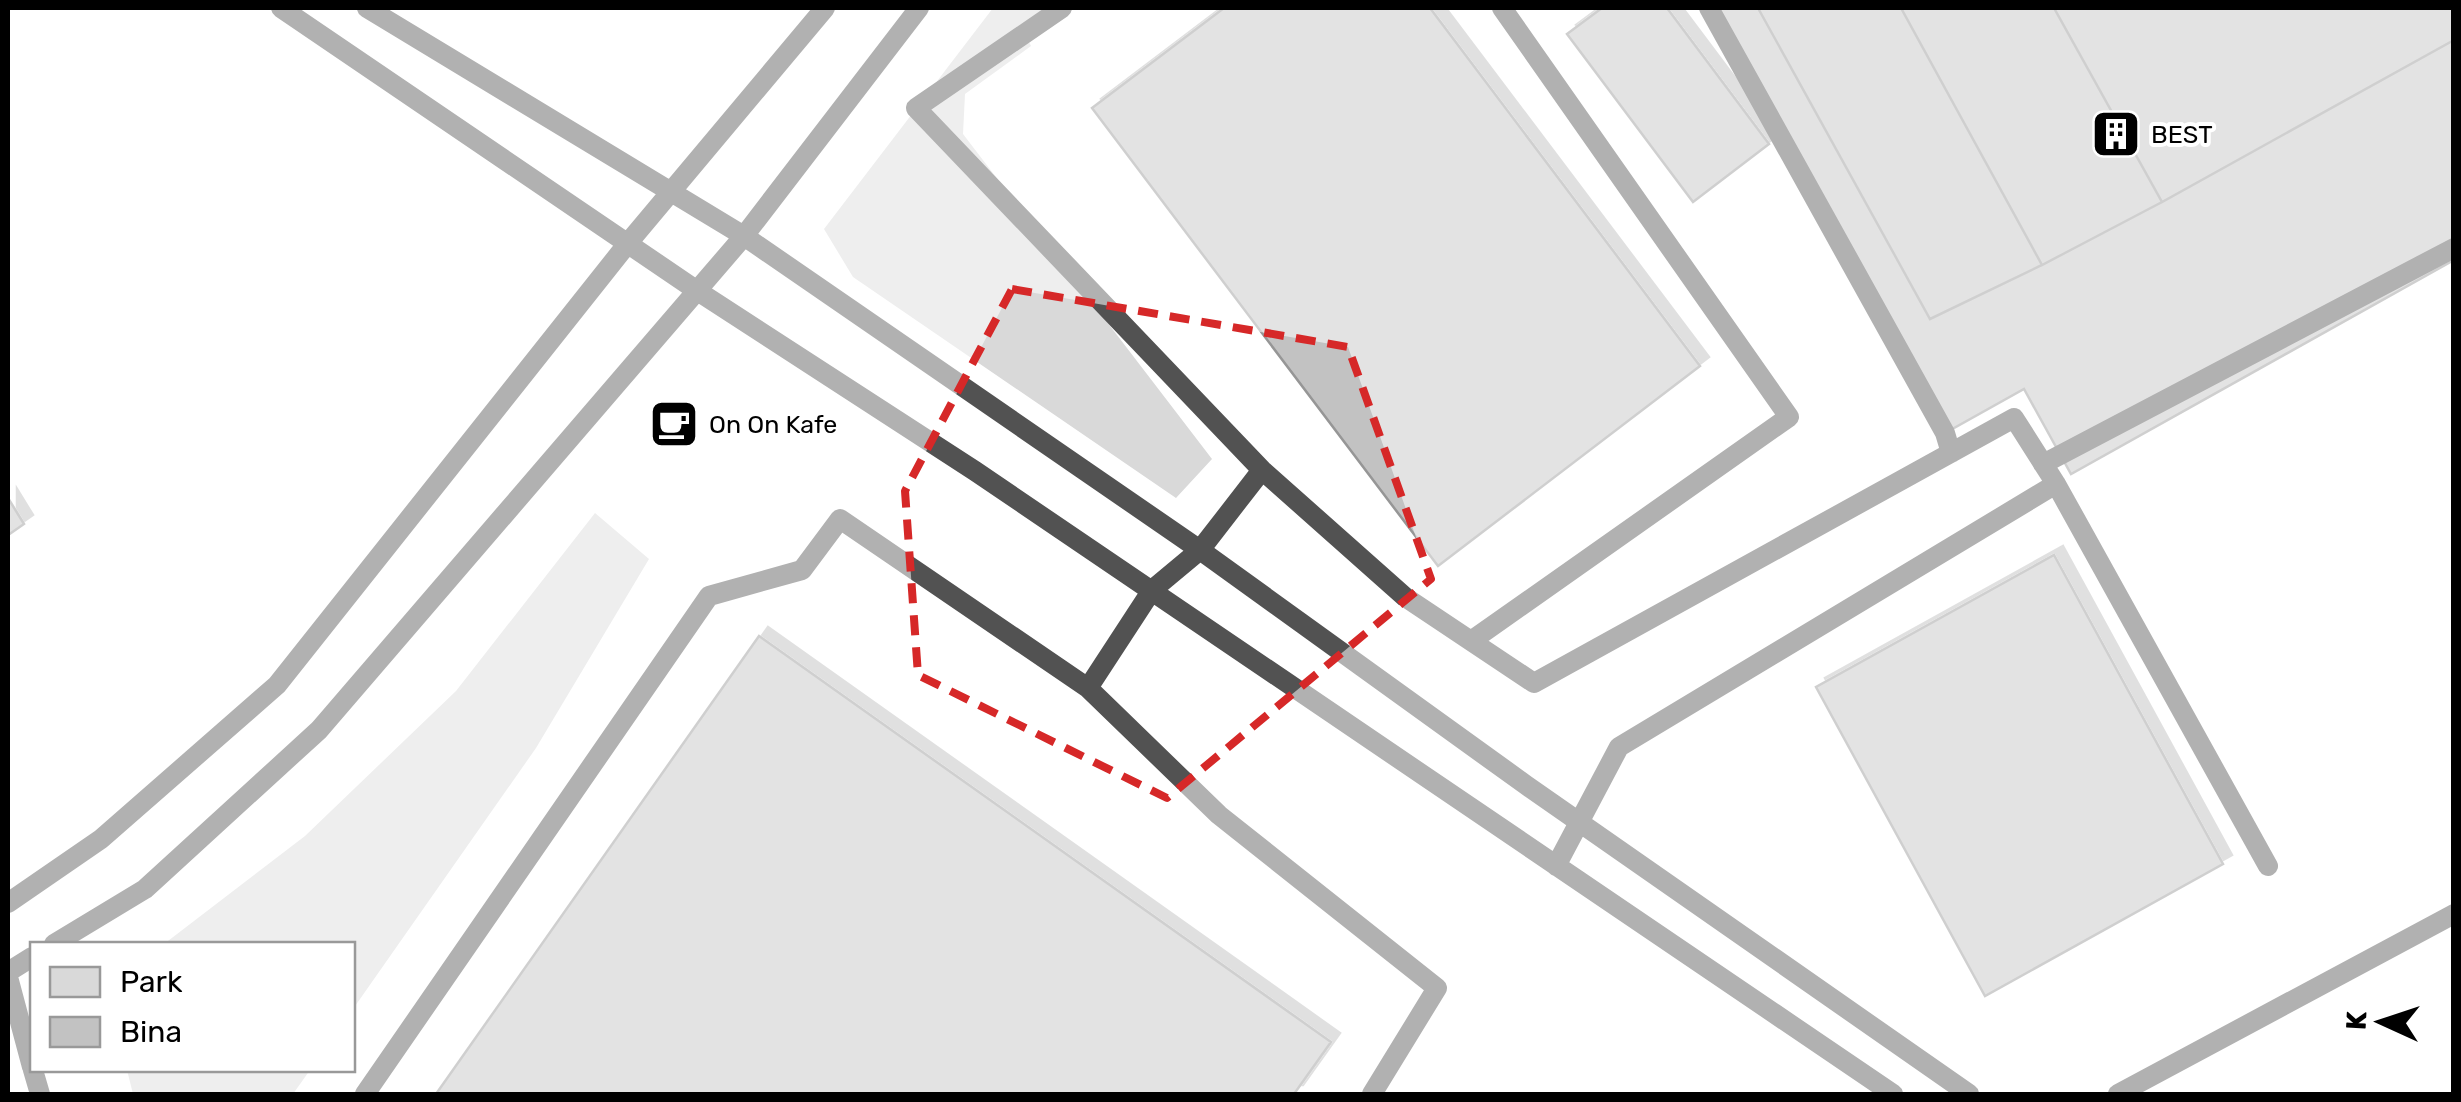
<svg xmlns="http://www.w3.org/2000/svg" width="2461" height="1102" viewBox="0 0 2461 1102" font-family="Rubik,sans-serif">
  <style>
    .green { fill: #d9d9d9 }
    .building { fill: #c2c2c2; stroke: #969696; stroke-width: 2.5; filter: url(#shadow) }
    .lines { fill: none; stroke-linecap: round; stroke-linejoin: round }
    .service { stroke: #525252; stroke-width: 20 }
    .marked { fill: none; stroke: #d62828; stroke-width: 8; stroke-dasharray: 20 12; stroke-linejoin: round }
    .labels { text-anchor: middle; stroke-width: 8; stroke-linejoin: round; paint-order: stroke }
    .poi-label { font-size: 25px; fill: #000; stroke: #fff; text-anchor: start }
  </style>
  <defs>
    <filter id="shadow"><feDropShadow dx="9" dy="-9" stdDeviation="0" flood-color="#0004"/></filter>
  </defs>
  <rect width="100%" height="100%" fill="#fff"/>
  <!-- green -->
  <path class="green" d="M993,8H1051L1022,29L1031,46L965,94L963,134L1212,459L1176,498L853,277L824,229Z
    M595,513L649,559L536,748L353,1009L352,944H164L305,836L456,691Z
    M127,1070H310L293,1094H133Z"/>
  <!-- building -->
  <path class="building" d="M1224,8H1430L1700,366L1438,566L1092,108Z
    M1602,8H1667L1769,144L1693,202L1567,34Z
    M1709,8H2454V260L2071,474L2024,389L1945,433Z
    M1758,8H1901L2042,265L1930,319Z
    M1901,8H2054L2162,202L2042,265Z
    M2054,8H2454V40L2162,202Z
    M8,498L24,524L8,535Z
    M2054,555L2223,864L1985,996L1816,687Z
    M759,636L1331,1042L1294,1094H436Z"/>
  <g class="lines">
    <!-- service -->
    <path class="service" d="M281,8L696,290L975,471L1893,1094
      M367,8L744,236L1200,550L1526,785L1969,1094
      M1062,8L916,108L1262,470L1405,597L1534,683L2014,418L2056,484L2268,866
      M1709,8L1945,433L1951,453
      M2043,464L2454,248
      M1471,641L1789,417L1502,8
      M1088,688L1219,815L1437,988L1372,1094
      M1556,866L1619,747L2056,484
      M8,903L101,839L277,685L628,243L825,8
      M54,944L145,889L319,730L744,236L919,8
      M8,972L32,957
      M8,977L32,1067
      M33,1070L40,1094
      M365,1094L709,596L802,570L840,519L1088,688L1152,590L1200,550L1262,470
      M2118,1094L2454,914"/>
  </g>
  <!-- marked area -->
  <path d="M0 0H2461V1102H0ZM1012,289L1348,347L1431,579L1167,798L918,675L905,491Z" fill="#fff" fill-opacity=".55" fill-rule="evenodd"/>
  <path class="marked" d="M1012,289L1348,347L1431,579L1167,798L918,675L905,491Z"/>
  <!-- icons -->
  <defs>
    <g id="building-square" transform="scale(2.5)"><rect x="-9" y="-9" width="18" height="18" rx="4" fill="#000" stroke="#fff"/><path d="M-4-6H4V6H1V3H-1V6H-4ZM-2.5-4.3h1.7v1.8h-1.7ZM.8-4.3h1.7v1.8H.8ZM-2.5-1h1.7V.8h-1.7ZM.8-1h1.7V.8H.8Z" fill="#fff"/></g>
    <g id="cafe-square" transform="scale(2.5)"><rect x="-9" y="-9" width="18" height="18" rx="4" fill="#000" stroke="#fff"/><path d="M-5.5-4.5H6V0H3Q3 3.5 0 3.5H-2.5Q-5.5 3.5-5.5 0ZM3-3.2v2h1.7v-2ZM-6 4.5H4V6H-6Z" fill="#fff"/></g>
  </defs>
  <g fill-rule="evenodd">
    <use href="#building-square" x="2116" y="134"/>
    <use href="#cafe-square" x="674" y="424"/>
  </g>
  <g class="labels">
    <!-- poi labels -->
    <g class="poi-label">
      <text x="2151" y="143">BEST</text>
      <text x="709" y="433">On On Kafe</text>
    </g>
  </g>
  <!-- border -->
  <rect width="2461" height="1102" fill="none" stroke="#000000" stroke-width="20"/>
  <!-- legend -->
  <rect x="30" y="942" width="325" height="130" fill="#ffffff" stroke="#999999" stroke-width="2.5"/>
  <rect x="50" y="967" width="50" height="30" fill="#d9d9d9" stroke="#999999" stroke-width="2.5"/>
  <text x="120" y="992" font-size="30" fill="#000000">Park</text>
  <rect x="50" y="1017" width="50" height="30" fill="#c2c2c2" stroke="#999999" stroke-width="2.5"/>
  <text x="120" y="1042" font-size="30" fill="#000000">Bina</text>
  <!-- north arrow -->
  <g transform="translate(2381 1022) rotate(273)" stroke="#ffffff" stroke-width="8" paint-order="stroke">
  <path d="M0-8L18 38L0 25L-18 38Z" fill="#000000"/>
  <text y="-15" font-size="28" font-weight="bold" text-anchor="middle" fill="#000000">K</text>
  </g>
</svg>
